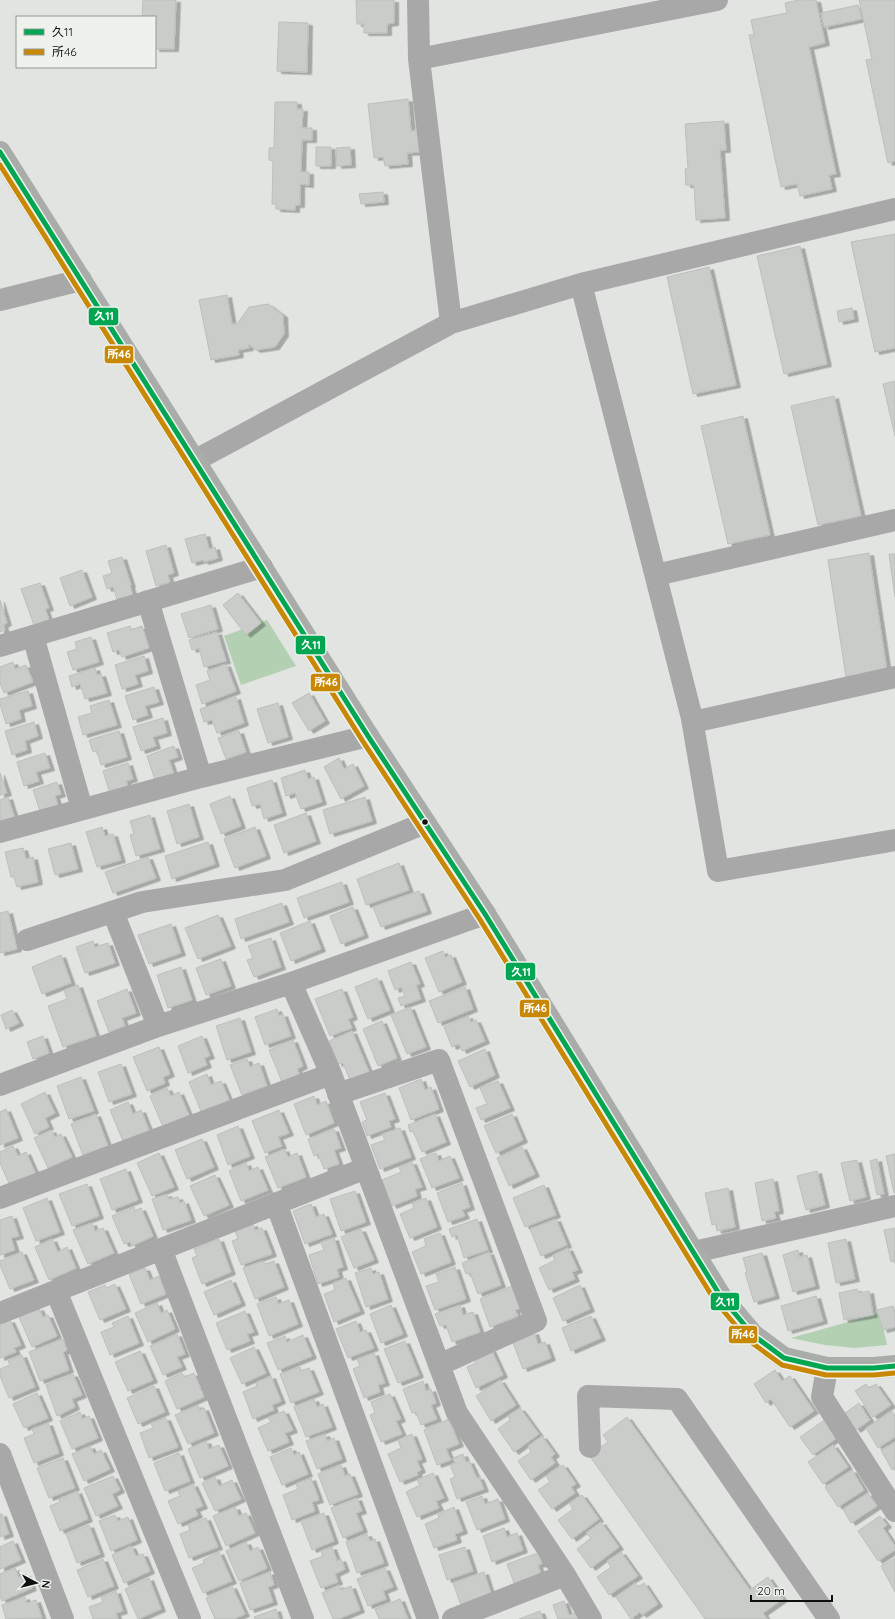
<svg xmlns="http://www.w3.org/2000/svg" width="895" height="1619" viewBox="0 0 895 1619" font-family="Quicksand,'Noto Sans JP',sans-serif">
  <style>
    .green { fill: #b4d0b2 }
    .building { fill: #caccca; stroke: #bdbfbd; filter: url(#shadow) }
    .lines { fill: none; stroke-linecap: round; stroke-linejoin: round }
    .minor { stroke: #a8a8a8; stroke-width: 22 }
    .major { stroke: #aaacaa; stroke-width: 22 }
    .bus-1-casing { stroke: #edf2ed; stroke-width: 8 }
    .bus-2-casing { stroke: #edf2ed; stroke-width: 8 }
    .bus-1 { stroke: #00a651; stroke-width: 5 }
    .bus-2 { stroke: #c88803; stroke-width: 5 }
    .bus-dot { fill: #0e0f0e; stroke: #edf2ed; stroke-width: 1.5 }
    .line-badge { stroke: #edf2ed; stroke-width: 1.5 }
    .badge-label { font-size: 11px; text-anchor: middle; font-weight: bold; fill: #fff }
  </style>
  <defs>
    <filter id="shadow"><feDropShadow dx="4.5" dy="2.5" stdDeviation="0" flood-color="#0004"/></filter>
  </defs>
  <rect width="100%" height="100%" fill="#e1e4e1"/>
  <!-- green -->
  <path class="green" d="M267,620L296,666L241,685L224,636Z
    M880,1313L887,1345L854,1348L825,1345L791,1338Z"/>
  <!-- building -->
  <path class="building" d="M143,0H176L174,49H155V17H142Z
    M356,0H394V23L387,24V33H364V24H357Z
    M799,0H816L825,43L809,47L836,174L829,175L832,189L800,196L797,184L781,187L749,35H754L751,20L787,13L785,3Z
    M859,0H895V161L888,163L866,60L872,59Z
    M858,5L862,19L824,27L821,13Z
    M279,22L308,23L307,72L277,71Z
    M408,99L411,131L417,130L420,152L407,153L408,164L385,166L383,157L374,158L368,104Z
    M275,102H297V109H303L302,128H312V140H302L301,172H309V185L300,184V205H295V210L276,209V204H272L273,161L269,160V148H274Z
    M724,121L726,150H720L725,218L696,220L694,185H686L685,169L688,168L685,124Z
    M316,147H331V166H316Z
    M350,147L351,165L337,166L336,148Z
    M383,192L384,202L361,204L359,194Z
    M895,234V348L875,352L851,242Z
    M800,246L827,364L784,374L757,256Z
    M709,267L736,385L693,394L667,277Z
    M227,295L232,324L238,323L249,307L268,304L283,315L284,334L275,347L256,350L248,344L249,348L238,350L239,355L211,360L199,300Z
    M852,308L854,319L839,322L837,311Z
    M895,381V436L883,384Z
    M834,396L861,516L818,525L791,406Z
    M743,416L770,535L728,544L701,426Z
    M205,534L209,549L215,547L218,558L204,562L203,560L192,563L185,539Z
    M166,545L174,573L168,575L170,582L156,586L146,551Z
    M869,553L887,671L846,677L828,560Z
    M889,554H895V597Z
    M122,557L131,585L130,586L133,595L117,599L113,587L107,589L103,576L112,573L108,561Z
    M82,570L92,597L70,606L60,578Z
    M40,583L49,608L45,609L49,620L34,625L21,589Z
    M238,593L261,623L246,635L223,605Z
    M0,600L7,623L3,625L5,630L0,632Z
    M211,605L218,629L189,638L181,614Z
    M130,626L131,630L142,626L149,648L122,657L119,650L113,652L107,633Z
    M217,632L226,661L204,667L199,648L192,650L189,640Z
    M91,637L99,662L73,670L67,652L77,649L75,642Z
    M144,656L148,671L135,675L138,684L122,689L115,665Z
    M13,662L15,669L26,665L33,682L4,693L0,683V667Z
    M226,664L236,691L202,704L196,685L210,680L207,671Z
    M95,668L97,675L101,674L107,693L85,699L80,684L72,687L69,676Z
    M154,687L159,702L145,706L148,715L133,720L125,696Z
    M28,691L32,706L19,710L21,719L6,724L0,704V699Z
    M309,693L325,721L309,731L292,703Z
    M236,697L244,723L217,733L212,720L204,722L200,709Z
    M109,700L117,725L83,735L78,717L92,713L90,706Z
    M278,703L288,737L268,743L257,709Z
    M163,718L167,733L153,737L156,746L141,751L133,727Z
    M34,722L38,736L25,741L27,750L12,755L5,731Z
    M119,731L127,757L101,765L97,751L93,752L89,740Z
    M239,731L246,752L226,759L218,738Z
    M174,746L178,757L169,760L175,777L156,783L147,756Z
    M45,753L50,768L36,772L39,781L24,786L17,762Z
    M339,758L344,769L353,764L364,786L341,799L324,767Z
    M128,763L133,779L126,781L130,791L111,797L103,771Z
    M305,770L308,779L314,777L322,802L301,809L295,793L286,796L281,778Z
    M0,773L7,793L0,795Z
    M272,780L282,813L264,819L260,804L252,806L247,788Z
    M57,782L61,794L55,796L59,808L41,814L33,790Z
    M230,796L241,826L221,834L210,804Z
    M8,797L16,822L0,827V800Z
    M365,797L372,821L330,834L323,810Z
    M189,804L199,837L177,844L167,811Z
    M306,813L316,841L284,853L274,825Z
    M150,815L160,849L136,856L130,835L134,834L130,821Z
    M102,827L105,836L113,834L121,860L97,867L86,832Z
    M255,827L266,856L235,868L224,839Z
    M208,842L215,864L172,879L165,856Z
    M71,843L78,869L55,875L48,849Z
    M23,848L26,859L33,857L38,882L17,887L14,877H11L5,852Z
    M148,857L156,878L113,893L105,872Z
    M399,863L409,890L366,905L357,879Z
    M342,882L349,902L304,918L297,898Z
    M419,891L427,911L381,927L373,907Z
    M282,903L289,922L241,939L235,919Z
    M353,907L364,935L341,944L330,916Z
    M8,911L17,949L0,953V913Z
    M218,915L231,946L198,959L185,928Z
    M310,921L321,949L291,961L280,933Z
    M171,924L181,953L149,964L138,935Z
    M271,938L281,967L254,977L247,960L253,958L248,946Z
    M93,941L95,947L108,943L115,963L85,973L76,947Z
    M443,951L445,957L451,955L462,982L439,992L425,958Z
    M61,955L71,983L42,994L32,967Z
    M221,959L231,986L206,995L196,968Z
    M411,962L420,984L416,985L421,999L401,1006L398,998L405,996L401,987L395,990L388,971Z
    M181,967L192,1000L168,1008L157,975Z
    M377,978L390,1010L368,1019L355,987Z
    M78,985L96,1036L63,1047L48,1006L67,999L64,990Z
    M465,987L473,1009L438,1023L429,1001Z
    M127,989L136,1013L122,1018L125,1026L109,1032L97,1001Z
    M342,989L353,1017L348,1019L352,1028L330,1036L315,999Z
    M410,1007L426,1047L407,1054L391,1015Z
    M277,1009L279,1016L283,1014L291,1036L265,1045L255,1017Z
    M12,1010L19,1023L6,1029L1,1015Z
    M468,1016L471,1022L476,1020L485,1041L462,1051L459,1044L452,1047L444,1027Z
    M240,1018L251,1052L227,1060L216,1026Z
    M382,1021L397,1058L378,1066L363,1029Z
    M352,1031L369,1072L350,1080L343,1063L338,1064L329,1041Z
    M43,1036L49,1053L33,1059L27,1042Z
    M202,1036L210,1056L204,1058L207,1065L188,1073L178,1046Z
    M293,1040L303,1066L297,1069L300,1075L282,1082L269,1050Z
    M159,1047L170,1074L163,1077L165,1083L147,1091L133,1057Z
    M485,1049L495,1075L470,1087L458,1061Z
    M247,1059L250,1067L259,1063L267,1086L242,1095L230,1065Z
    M121,1064L132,1094L109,1102L98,1072Z
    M207,1074L211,1085L221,1081L230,1102L202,1114L189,1082Z
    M81,1077L94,1111L69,1119L57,1086Z
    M421,1079L425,1090L431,1087L439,1109L411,1120L399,1088Z
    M498,1081L510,1108L481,1120L476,1108L487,1104L480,1088Z
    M167,1088L171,1096L179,1092L189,1115L163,1127L150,1096Z
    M45,1092L55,1113L45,1118L49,1127L35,1134L21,1104Z
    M385,1093L395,1119L389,1121L391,1127L367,1136L362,1122L367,1120L360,1102Z
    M314,1096L317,1105L326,1101L334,1123L306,1135L294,1104Z
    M128,1102L133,1114L141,1110L151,1135L125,1146L110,1110Z
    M6,1109L18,1138L0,1145V1112Z
    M279,1110L289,1133L278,1137L282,1146L265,1153L252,1121Z
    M96,1114L108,1146L83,1155L71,1124Z
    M435,1114L446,1142L422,1152L413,1131L410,1132L408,1125Z
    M512,1114L523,1140L496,1153L484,1126Z
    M238,1126L250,1156L228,1165L217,1135Z
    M400,1128L411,1157L380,1169L371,1145L385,1140L382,1134Z
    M334,1129L341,1148L334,1150L339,1164L324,1169L318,1154L314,1156L308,1139Z
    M51,1130L55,1137L61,1134L72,1157L48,1168L34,1138Z
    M202,1139L214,1167L187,1179L175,1150Z
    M13,1146L18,1156L26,1152L37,1177L11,1188L0,1163V1152Z
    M522,1147L535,1174L509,1186L497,1158Z
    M284,1149L288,1157L297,1153L306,1177L278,1188L265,1157Z
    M159,1153L174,1187L152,1196L137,1163Z
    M436,1153L439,1161L450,1156L459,1178L432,1188L420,1159Z
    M895,1154V1193H894L886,1156Z
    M877,1159L884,1194L877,1195L870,1161Z
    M857,1160L866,1197L850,1201L841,1163Z
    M412,1162L422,1187L415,1189L417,1196L392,1206L382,1180L401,1172L399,1167Z
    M246,1163L249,1171L258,1167L268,1190L241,1201L229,1171Z
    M126,1169L138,1200L112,1210L100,1179Z
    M817,1171L825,1205L806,1210L797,1176Z
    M215,1175L229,1205L204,1216L190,1186Z
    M773,1179L779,1211L774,1212L776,1218L762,1221L755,1183Z
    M462,1183L470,1207L462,1210L465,1216L448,1222L437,1193Z
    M87,1184L99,1216L72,1226L59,1194Z
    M544,1185L556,1215L525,1227L513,1198Z
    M728,1188L735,1227L717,1231L716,1224L712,1225L705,1193Z
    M355,1191L366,1222L341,1231L330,1199Z
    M167,1194L169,1199L178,1197L180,1203L184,1201L191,1220L163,1230L152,1199Z
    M47,1198L60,1232L36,1241L23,1208Z
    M426,1198L437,1227L410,1238L400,1214L414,1208L412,1203Z
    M311,1204L316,1217L324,1214L332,1234L305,1244L293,1211Z
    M134,1207L135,1211L141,1208L153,1236L132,1246L130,1242L124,1244L112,1216Z
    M12,1216L19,1236L11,1238L15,1250L0,1255V1220Z
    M477,1219L488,1250L464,1258L457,1235L452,1237L449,1229Z
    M556,1219L567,1245L541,1256L530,1229Z
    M92,1223L95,1231L103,1228L114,1253L88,1264L73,1230Z
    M253,1224L255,1230L262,1228L272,1254L241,1265L232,1241L238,1239L235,1231Z
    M895,1228V1261L891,1262L884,1230Z
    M361,1229L374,1260L354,1268L341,1237Z
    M440,1233L451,1262L421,1274L412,1252L426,1246L424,1239Z
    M334,1238L343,1267L337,1269L339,1277L318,1284L309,1255L324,1250L321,1242Z
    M52,1239L58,1252L67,1247L76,1268L49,1280L35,1247Z
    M219,1239L231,1272L202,1284L192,1258L197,1256L194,1249Z
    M846,1239L855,1279L836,1283L828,1243Z
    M568,1248L578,1270L572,1272L575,1279L549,1290L539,1268L555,1260L553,1255Z
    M798,1250L799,1257L807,1255L815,1286L793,1292L783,1255Z
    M22,1252L34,1280L10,1289L0,1265V1261Z
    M489,1252L501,1285L478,1294L470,1273L466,1274L462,1263Z
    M762,1253L775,1296L754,1302L745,1273L747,1272L743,1258Z
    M263,1261L265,1264L274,1261L284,1287L255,1299L243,1268Z
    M455,1267L466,1299L435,1310L426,1286L439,1282L436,1274Z
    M145,1268L150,1280L159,1276L166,1294L141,1304L129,1274Z
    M371,1268L373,1274L379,1272L388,1299L366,1307L355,1273Z
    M346,1278L360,1311L334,1322L324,1294L335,1290L333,1283Z
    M231,1280L241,1303L214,1315L204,1292Z
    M115,1284L126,1309L100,1320L88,1292L105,1285L107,1288Z
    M580,1285L590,1309L563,1321L553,1298Z
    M512,1286L520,1308L515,1310L518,1316L490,1327L480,1299Z
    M857,1289L859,1293L869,1291L873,1315L844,1320L839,1293Z
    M816,1296L823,1321L788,1331L781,1306Z
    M276,1297L278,1304L289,1300L298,1324L269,1336L257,1304Z
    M157,1303L161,1313L167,1310L175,1329L148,1342L135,1313Z
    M391,1305L403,1334L381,1343L370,1314Z
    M460,1305L463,1315L473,1312L480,1332L452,1342L446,1325L440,1326L435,1314Z
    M893,1306L895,1313V1327L883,1330L877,1310Z
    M39,1308L43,1317L48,1315L57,1336L32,1347L19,1317Z
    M245,1311L254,1332L247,1334L250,1341L227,1350L216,1323Z
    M128,1316L139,1343L110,1355L101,1332L114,1327L112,1323Z
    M591,1316L601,1338L571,1351L562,1328Z
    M10,1320L21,1345L14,1348L16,1352L0,1358V1324Z
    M356,1321L360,1332L366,1330L374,1348L348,1358L336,1329Z
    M534,1332L538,1344L545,1342L551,1358L523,1369L512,1340Z
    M177,1334L185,1354L177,1357L182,1367L163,1375L150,1346Z
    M303,1335L312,1356L278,1370L267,1343L285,1336L287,1342Z
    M63,1339L67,1350L63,1352L69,1370L40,1381L29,1352Z
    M405,1341L419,1375L398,1383L384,1349Z
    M254,1347L266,1373L242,1384L230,1358Z
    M491,1349L503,1375L476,1388L467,1367L476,1363L473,1358Z
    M140,1351L153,1380L128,1391L115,1362Z
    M374,1353L385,1383L378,1385L380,1392L364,1398L353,1369L360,1366L357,1359Z
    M22,1355L35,1387L9,1398L0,1376V1369L10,1365L8,1361Z
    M300,1367L301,1371L309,1368L319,1392L291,1403L280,1374Z
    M775,1370L782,1381L790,1376L814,1411L790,1427L771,1399L766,1403L754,1384Z
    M182,1373L184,1377L194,1373L204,1397L177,1409L165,1381Z
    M73,1374L82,1395L72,1399L75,1407L57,1416L46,1385Z
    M271,1376L281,1401L272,1405L274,1410L253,1419L243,1392L257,1386L256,1383Z
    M500,1380L516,1405L491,1421L476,1396Z
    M423,1381L426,1391L431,1389L436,1403L431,1405L437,1419L421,1425L416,1412L412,1413L403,1389Z
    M866,1384L869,1388L876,1384L891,1405L873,1417L855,1391Z
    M154,1386L165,1412L138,1424L127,1398Z
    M37,1393L48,1418L24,1428L13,1404Z
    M390,1394L401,1419L396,1421L402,1434L381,1442L370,1415L375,1413L371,1402Z
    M314,1399L317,1407L323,1404L332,1427L306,1437L294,1407Z
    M859,1403L870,1420L856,1430L845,1413Z
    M198,1405L200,1410L204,1408L214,1433L188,1444L175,1415Z
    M520,1408L539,1434L514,1452L498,1429L510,1420L508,1416Z
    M284,1411L293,1430L285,1433L289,1442L268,1451L258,1428L271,1422L268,1418Z
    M892,1411L895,1416V1437L878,1448L866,1428Z
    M80,1412L82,1419L89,1416L98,1438L72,1449L60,1421Z
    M627,1417L750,1590L768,1577L783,1599L763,1613L767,1619H705L589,1455L608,1442L603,1435Z
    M166,1418L178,1447L149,1458L140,1433L153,1428L151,1423Z
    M449,1419L459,1444L446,1449L451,1460L437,1465L424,1430Z
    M826,1419L838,1437L813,1455L800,1437Z
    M48,1423L59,1453L34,1463L24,1438L34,1434L32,1429Z
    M325,1434L327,1441L334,1438L342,1459L317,1469L306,1441Z
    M412,1434L422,1459L417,1461L421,1470L417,1472L418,1475L400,1482L388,1454L401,1448L398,1440Z
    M542,1436L555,1454L551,1457L555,1463L531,1480L518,1461L531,1452L528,1446Z
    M206,1441L209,1449L219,1445L228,1466L200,1478L188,1449Z
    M895,1442V1468L892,1470L881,1450Z
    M833,1445L848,1467L823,1484L808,1462Z
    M90,1446L94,1454L101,1450L110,1469L84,1481L72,1454Z
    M291,1448L294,1455L299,1452L308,1474L282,1485L270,1457Z
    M179,1453L190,1481L165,1491L154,1463Z
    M463,1454L466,1462L469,1461L477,1478L479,1477L484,1489L457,1499L450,1479L455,1477L450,1465L455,1463L453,1458Z
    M63,1458L75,1488L49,1498L37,1468Z
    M341,1465L345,1476L350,1474L358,1494L330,1505L318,1474Z
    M563,1465L576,1484L571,1487L575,1493L552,1509L538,1490L550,1482L546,1476Z
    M852,1470L864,1490L838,1507L825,1487Z
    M433,1473L444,1498L436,1501L439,1508L417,1517L406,1492L420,1485L417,1480Z
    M113,1476L120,1490L112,1494L118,1506L96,1516L84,1488Z
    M215,1477L219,1486L232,1480L241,1499L215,1511L202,1483Z
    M311,1478L319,1500L312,1502L315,1511L292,1520L283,1495L298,1489L296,1484Z
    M193,1484L203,1506L195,1509L198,1515L178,1524L168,1501L180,1496L178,1491Z
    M77,1491L88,1519L60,1531L50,1506L60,1502L59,1499Z
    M868,1493L877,1506L851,1523L843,1509Z
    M582,1495L599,1519L572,1539L558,1520L573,1509L570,1504Z
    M482,1496L485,1504L498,1499L505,1519L477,1530L466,1502Z
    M357,1498L362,1511L356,1513L363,1530L343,1538L331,1508Z
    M235,1507L239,1516L246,1513L255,1533L226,1546L213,1516Z
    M454,1507L463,1531L455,1534L457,1540L434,1548L425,1524L439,1518L438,1514Z
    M324,1513L334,1541L312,1550L301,1521Z
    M0,1514H2L9,1534L0,1537Z
    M115,1515L118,1521L128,1517L137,1540L111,1551L99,1521Z
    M880,1516L887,1525L883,1528L895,1546V1550L878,1561L858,1531Z
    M206,1518L218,1547L189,1558L180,1534L190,1530L188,1525Z
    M601,1522L619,1547L591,1568L577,1549L591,1538L586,1533Z
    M89,1525L100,1554L77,1563L66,1534Z
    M504,1528L507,1537L517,1533L523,1550L492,1562L483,1536Z
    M367,1534L370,1541L375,1539L384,1563L357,1573L346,1542Z
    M13,1541L21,1560L0,1569V1547Z
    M246,1542L250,1551L258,1547L267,1568L239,1581L226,1551Z
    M131,1546L136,1556L143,1554L150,1571L124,1583L112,1555Z
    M332,1547L337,1561L341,1559L345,1569L335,1574L338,1582L321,1588L310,1561L323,1556L321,1551Z
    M465,1547L473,1571L447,1580L439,1555Z
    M219,1552L232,1581L203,1593L192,1568L204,1563L203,1560Z
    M621,1552L638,1576L609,1595L597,1577L611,1567L607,1561Z
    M538,1553L542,1564L538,1565L542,1578L516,1588L507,1564Z
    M895,1558V1592L881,1566Z
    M103,1559L114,1586L88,1597L77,1570Z
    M15,1568L19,1577L26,1574L32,1588L2,1601L0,1596V1574Z
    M385,1568L393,1587L383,1591L386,1599L368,1606L357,1579Z
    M270,1572L274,1585L268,1587L273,1602L250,1610L240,1583Z
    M484,1572L492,1597L462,1608L453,1583Z
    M149,1578L161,1609L138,1619L125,1589Z
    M635,1583L638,1587L644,1583L658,1604L642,1615L640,1612L631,1619L616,1597Z
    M339,1585L341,1590L351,1586L360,1610L338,1619H333L322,1593Z
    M232,1586L245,1614L234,1619H215L206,1598Z
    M116,1591L123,1611L116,1613L118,1619H93L89,1607L103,1602L101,1597Z
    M25,1597L27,1603L36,1600L42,1618L6,1619L2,1605Z
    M400,1599L408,1619H379L375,1609Z
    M564,1601L569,1615L578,1612L581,1619H558L553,1605Z
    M276,1609L279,1619H255L254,1617Z
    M540,1611L543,1619H519Z"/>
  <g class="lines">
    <!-- minor -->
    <path class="minor" d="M418,0L419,59L451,323
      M419,59L717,0
      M581,284L693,722L895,677
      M0,300L81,280
      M196,460L451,323L581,284L895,209
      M656,575L895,520
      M148,601L201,777
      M33,636L82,809
      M0,646L262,567
      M691,713L718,871L895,840
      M0,832L201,777L368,736
      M113,912L158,1026
      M27,940L142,902L285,880L425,823
      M291,983L331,1074L457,1413L565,1575L591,1619
      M0,1085L158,1026L291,983L485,914
      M338,1094L439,1060L536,1321L439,1365
      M0,1198L331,1074
      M276,1203L428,1619
      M161,1249L303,1619
      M694,1252L895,1206
      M56,1291L190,1619
      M0,1313L366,1168
      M827,1368L822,1397L895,1511
      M590,1447L588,1396L677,1399L829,1619
      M0,1454L63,1619
      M453,1619L565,1575"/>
    <!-- major -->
    <path class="major" d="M0,152L368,736L485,914L721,1297L753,1335L784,1358L827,1368H874L895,1366"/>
    <!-- bus-1 casing -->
    <g class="bus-1-casing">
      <path id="bus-1" d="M0,152L368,736L485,914L721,1297L753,1335L784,1358L827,1368H874L895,1366"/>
    </g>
    <!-- bus-2 casing -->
    <g class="bus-2-casing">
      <path id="bus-2" d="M0,165L362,740L479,918L715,1301L748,1340L782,1365L826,1375H874L895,1373"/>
    </g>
    <!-- bus-1 -->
    <use href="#bus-1" class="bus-1"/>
    <!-- bus-2 -->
    <use href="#bus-2" class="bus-2"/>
  </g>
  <!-- markers -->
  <circle class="bus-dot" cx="425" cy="822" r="3.5"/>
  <g class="line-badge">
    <rect x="88" y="307" width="31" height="19" rx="4" fill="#00a651"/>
    <rect x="104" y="345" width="30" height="19" rx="4" fill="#c88803"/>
    <rect x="295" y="635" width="31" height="20" rx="4" fill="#00a651"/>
    <rect x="310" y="673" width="31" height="19" rx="4" fill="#c88803"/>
    <rect x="505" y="962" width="31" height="19" rx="4" fill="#00a651"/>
    <rect x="519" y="999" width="31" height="19" rx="4" fill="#c88803"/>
    <rect x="710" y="1292" width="30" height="19" rx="4" fill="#00a651"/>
    <rect x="728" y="1325" width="30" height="19" rx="4" fill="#c88803"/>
  </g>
  <g class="badge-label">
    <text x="104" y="320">久11</text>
    <text x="119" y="358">所46</text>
    <text x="311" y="649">久11</text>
    <text x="326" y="686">所46</text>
    <text x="521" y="976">久11</text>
    <text x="535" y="1012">所46</text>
    <text x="725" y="1306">久11</text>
    <text x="743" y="1338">所46</text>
  </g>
  <!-- legend -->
  <rect x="16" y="16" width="140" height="52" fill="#edf2ed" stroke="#949794"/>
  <rect x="24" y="29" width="20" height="6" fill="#00a651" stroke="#949794"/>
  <text x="52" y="36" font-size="12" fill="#0e0f0e">久11</text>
  <rect x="24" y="49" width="20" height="6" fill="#c88803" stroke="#949794"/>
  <text x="52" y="56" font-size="12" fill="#0e0f0e">所46</text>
  <!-- north arrow -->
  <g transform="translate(36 1583) rotate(97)" stroke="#edf2ed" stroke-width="3" paint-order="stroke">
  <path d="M0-3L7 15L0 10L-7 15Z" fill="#0e0f0e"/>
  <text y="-6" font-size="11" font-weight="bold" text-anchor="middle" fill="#0e0f0e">N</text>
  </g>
  <!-- scale -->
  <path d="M751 1595v6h81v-6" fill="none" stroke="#0e0f0e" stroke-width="2"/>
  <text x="757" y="1595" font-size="12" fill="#0e0f0e" stroke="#edf2ed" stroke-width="3" paint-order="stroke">20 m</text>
</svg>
